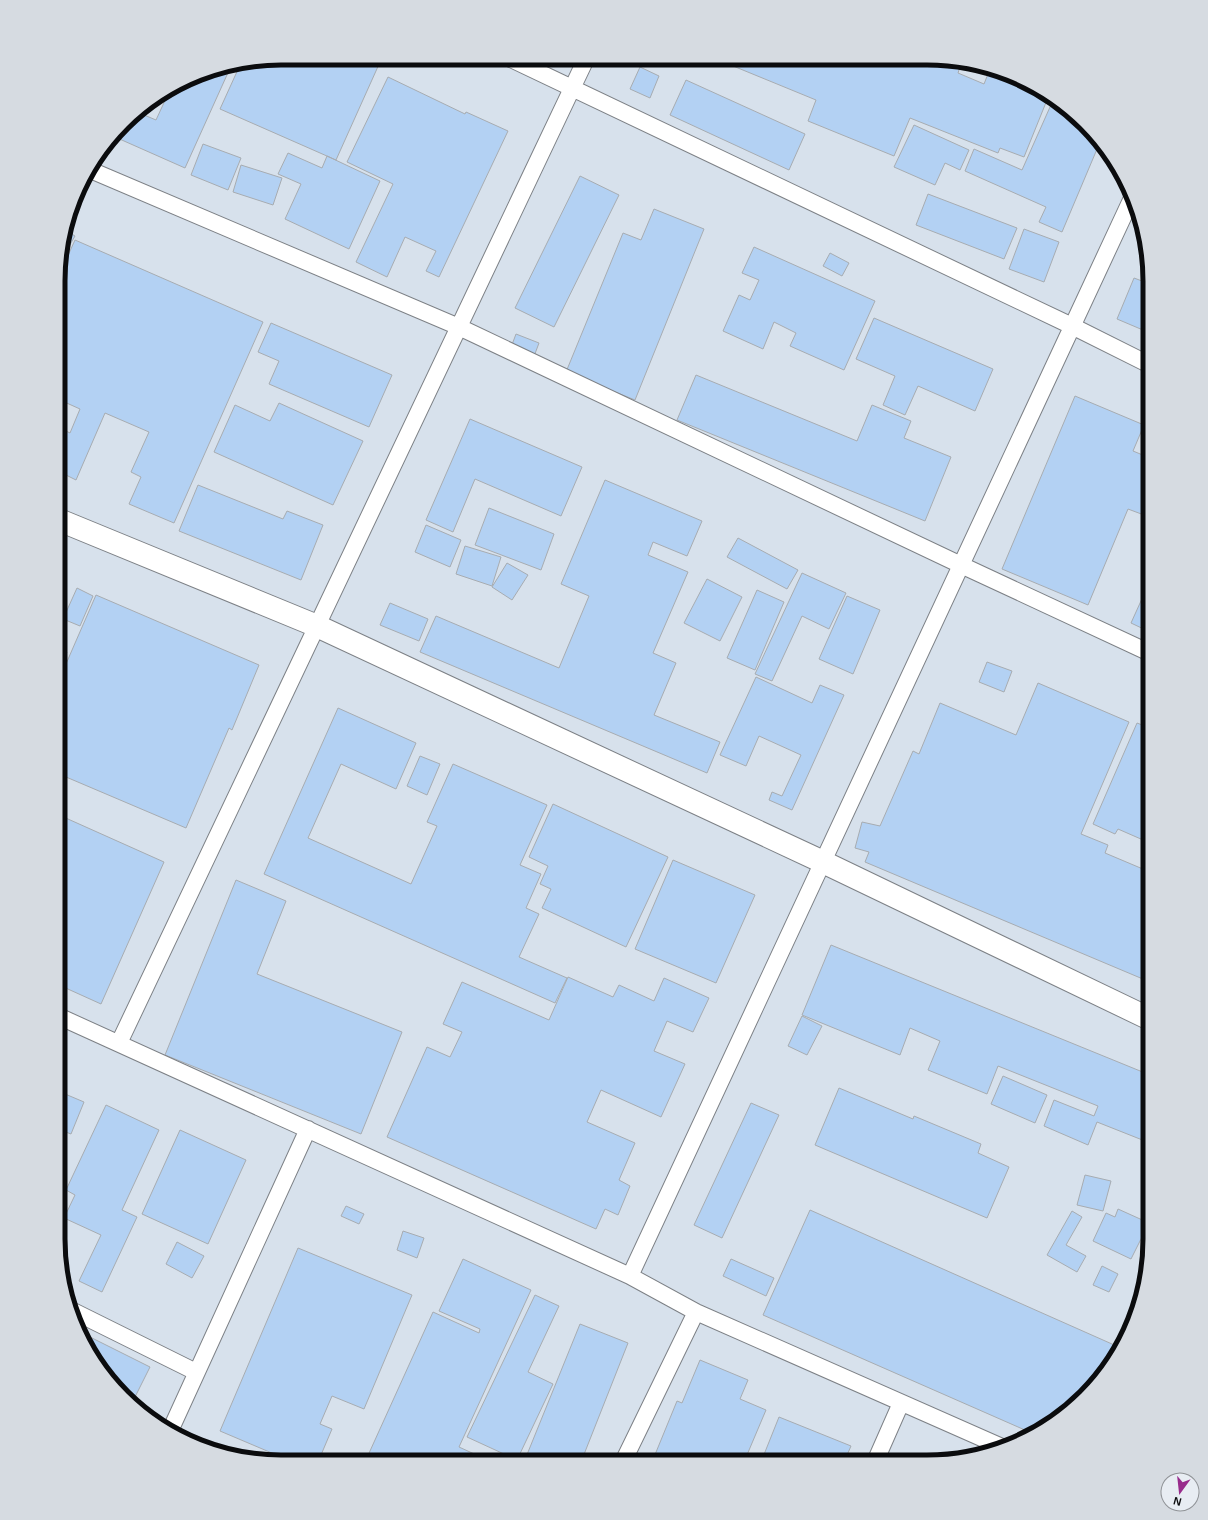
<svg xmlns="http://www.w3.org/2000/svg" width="1208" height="1520" viewBox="0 0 1208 1520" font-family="Helvetica,sans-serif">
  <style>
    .built { fill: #d7e1ec }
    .building { fill: #b3d1f3; stroke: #a7acb1 }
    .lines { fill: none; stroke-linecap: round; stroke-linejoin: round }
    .service-casing { stroke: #7d8186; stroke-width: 18 }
    .tertiary-casing { stroke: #7d8186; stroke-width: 24 }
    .service { stroke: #fff; stroke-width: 16 }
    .tertiary { stroke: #fff; stroke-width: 22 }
    .rim { fill: none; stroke: #0b0c0e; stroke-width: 5 }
  </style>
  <rect width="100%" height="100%" fill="#e8edf3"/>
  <!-- built -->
  <path class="built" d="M281,58L957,60L1012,75L1051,96L1095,134L1120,170L1142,223L1150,280V1254L1142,1297L1120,1351L1085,1397L1038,1432L985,1454L942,1462H266L209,1450L157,1425L113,1386L88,1350L66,1297L58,1240L60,251L88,170L134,113L209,70Z"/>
  <!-- building -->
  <path class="building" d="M281,58H371L380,62L336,160L220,109L240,65Z
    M716,59L957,60L962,61L958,73L984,84L990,69L1012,75L1049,95L1024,157L1000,148L998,153L910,118L894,156L808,121L816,100Z
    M231,66L185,168L115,137L134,113L137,112L156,120L168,94L209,70Z
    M640,67L659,76L650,98L630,89Z
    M388,77L465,114L466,112L508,131L439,277L426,271L436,251L405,237L387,277L356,262L393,184L347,162Z
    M686,80L805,134L789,170L670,115Z
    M1054,98L1095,134L1100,142L1062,232L1039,222L1046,207L965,171L974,149L1022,170Z
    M914,125L969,150L960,170L945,163L935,185L894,167Z
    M203,144L241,158L228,190L191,175Z
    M288,153L322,168L327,156L380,181L349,249L285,219L301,184L278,174Z
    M241,165L282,178L273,205L233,192Z
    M580,176L619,195L554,327L515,308Z
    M928,194L1017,228L1004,259L916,225Z
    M654,209L704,229L635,400L566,372L623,233L641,240Z
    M1024,229L1059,242L1044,282L1009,269Z
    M67,231L75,236L64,255L60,251Z
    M75,240L263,322L174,523L129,504L141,477L131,472L149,432L105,413L76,480L60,472V428L70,433L80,409L60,400V273Z
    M754,247L875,301L844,370L790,346L796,333L774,322L763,349L723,331L739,295L750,300L759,280L742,273Z
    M830,253L849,263L842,276L823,266Z
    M1134,278L1150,284V333L1117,319Z
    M874,318L993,369L975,411L918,386L905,415L883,405L895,376L856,359Z
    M271,323L392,375L369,427L269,384L279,361L258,352Z
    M516,334L539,343L533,359L510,350Z
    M696,375L857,441L872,405L911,421L904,438L951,457L925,521L677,420Z
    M1075,396L1144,425L1133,451L1150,458V501L1144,515L1128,509L1088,605L1002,569Z
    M279,403L363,441L333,505L214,452L235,405L270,421Z
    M470,419L582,467L561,516L475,479L453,532L426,520Z
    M605,480L702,521L687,556L653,542L648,555L688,572L653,653L676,663L654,715L720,742L707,773L420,652L436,616L559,668L589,596L561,584Z
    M198,485L283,519L287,511L323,525L301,580L179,531Z
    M489,508L554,534L541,570L475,545Z
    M426,525L461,540L450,567L415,552Z
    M738,538L798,570L787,589L727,557Z
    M465,546L501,557L492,586L456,574Z
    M507,563L528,575L512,600L492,587Z
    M802,573L846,593L829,629L802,616L772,681L755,674Z
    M707,579L742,597L720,641L684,623Z
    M1150,581V632L1131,623Z
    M59,584L66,588L59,599Z
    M77,588L93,596L80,626L63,619Z
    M757,590L784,602L755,670L727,658Z
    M96,595L259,665L232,730L229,728L186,828L59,774V680Z
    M847,596L880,610L853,674L819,659Z
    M390,603L428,619L419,641L380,625Z
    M59,649L67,652L59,671Z
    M987,662L1012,671L1004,692L979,682Z
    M756,677L812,703L820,685L844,695L792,810L769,800L772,792L782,796L801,755L759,736L746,766L720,755Z
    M1038,683L1129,722L1081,834L1108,845L1105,853L1150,872V982L865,862L869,852L855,848L862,822L880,826L913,751L919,754L940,703L1016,735Z
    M338,708L416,743L396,789L341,764L308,838L411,884L437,826L427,822L453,764L547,805L520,865L541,874L526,908L539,914L519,957L567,978L555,1003L264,874Z
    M1137,723L1150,728V843L1118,829L1115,834L1093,824Z
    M420,756L440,764L427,795L407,786Z
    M553,804L668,857L626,947L542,908L551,889L540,884L548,866L529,857Z
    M59,815L164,862L101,1004L59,985Z
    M673,860L755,895L716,983L635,949Z
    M236,880L286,901L257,974L402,1032L361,1134L165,1055Z
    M831,945L1150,1075V1143L1097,1122L1088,1145L1044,1126L1054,1100L1094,1116L1098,1106L998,1066L987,1094L928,1070L940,1041L910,1028L900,1055L802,1015Z
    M568,977L613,997L619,985L654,1001L664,978L709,998L693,1032L667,1021L654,1051L685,1064L661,1117L601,1090L587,1122L635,1143L619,1180L630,1186L618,1215L605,1209L596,1229L387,1137L427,1047L450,1057L462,1032L443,1024L462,982L549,1020Z
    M802,1016L822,1026L807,1055L788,1046Z
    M1003,1076L1047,1095L1035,1123L991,1104Z
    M839,1088L913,1119L914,1116L981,1144L978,1153L1009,1167L987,1218L815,1145Z
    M58,1091L84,1102L71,1134L58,1129Z
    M751,1103L779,1115L722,1238L694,1225Z
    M106,1105L159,1130L122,1210L137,1217L102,1292L79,1281L101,1235L64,1218L75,1195L66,1190Z
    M180,1130L246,1160L208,1244L142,1214Z
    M1085,1175L1111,1181L1103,1211L1077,1205Z
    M1150,1183V1199L1142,1191Z
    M346,1206L364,1214L359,1224L341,1216Z
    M1118,1209L1149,1223L1131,1259L1093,1241L1106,1213L1115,1217Z
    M810,1210L1121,1348L1120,1351L1085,1397L1038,1432L1034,1434L763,1315Z
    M1072,1211L1082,1217L1066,1245L1086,1256L1077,1272L1047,1255Z
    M403,1231L424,1238L417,1258L397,1250Z
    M58,1232L65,1235L59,1251L58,1240Z
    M177,1242L204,1256L192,1278L166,1264Z
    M298,1248L412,1295L364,1409L332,1396L320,1424L332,1429L318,1462H293L220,1431Z
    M463,1259L531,1290L459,1447L483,1458L482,1462H365L433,1312L479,1333L480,1329L439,1311Z
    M731,1259L774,1278L766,1296L723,1276Z
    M1102,1266L1118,1274L1109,1292L1093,1285Z
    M1144,1288L1142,1297L1139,1304L1134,1300Z
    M535,1295L559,1306L528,1372L553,1384L517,1460L467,1437Z
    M580,1324L628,1343L581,1462H524Z
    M82,1333L150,1367L132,1403L113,1386L88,1350L81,1335Z
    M700,1360L748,1380L740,1399L766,1410L744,1462H652L677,1401L682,1403Z
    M779,1417L851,1446L844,1462H761Z"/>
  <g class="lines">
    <!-- service casing -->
    <g class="service-casing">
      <path id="service" d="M511,59L1072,326L1150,365
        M88,169L459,327L961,565L1150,653
        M58,1016L630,1276L696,1312L1002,1447
        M119,1043L586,59
        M630,1276L1132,198
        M71,1310L196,1372
        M170,1431L308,1129
        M623,1462L696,1312
        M875,1462L901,1403"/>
    </g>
    <!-- tertiary casing -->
    <g class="tertiary-casing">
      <path id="tertiary" d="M59,520L317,626L823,862L1150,1019"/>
    </g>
    <!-- service -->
    <use href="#service" class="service"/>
    <!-- tertiary -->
    <use href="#tertiary" class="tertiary"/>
  </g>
  <!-- crop -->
  <path d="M0 0H1208V1520H0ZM281 65H927A216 216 0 0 1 1143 281V1239A216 216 0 0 1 927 1455H281A216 216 0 0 1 65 1239V281A216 216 0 0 1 281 65Z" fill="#d6dbe1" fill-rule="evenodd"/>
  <path class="rim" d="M281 65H927A216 216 0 0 1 1143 281V1239A216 216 0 0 1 927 1455H281A216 216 0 0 1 65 1239V281A216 216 0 0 1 281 65Z"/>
  <!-- north arrow -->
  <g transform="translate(1180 1492) rotate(195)"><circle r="19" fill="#e8edf3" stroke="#909397"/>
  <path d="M0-3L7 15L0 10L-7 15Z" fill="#982c8c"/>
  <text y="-6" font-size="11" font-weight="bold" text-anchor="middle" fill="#0b0c0e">N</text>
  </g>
</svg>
